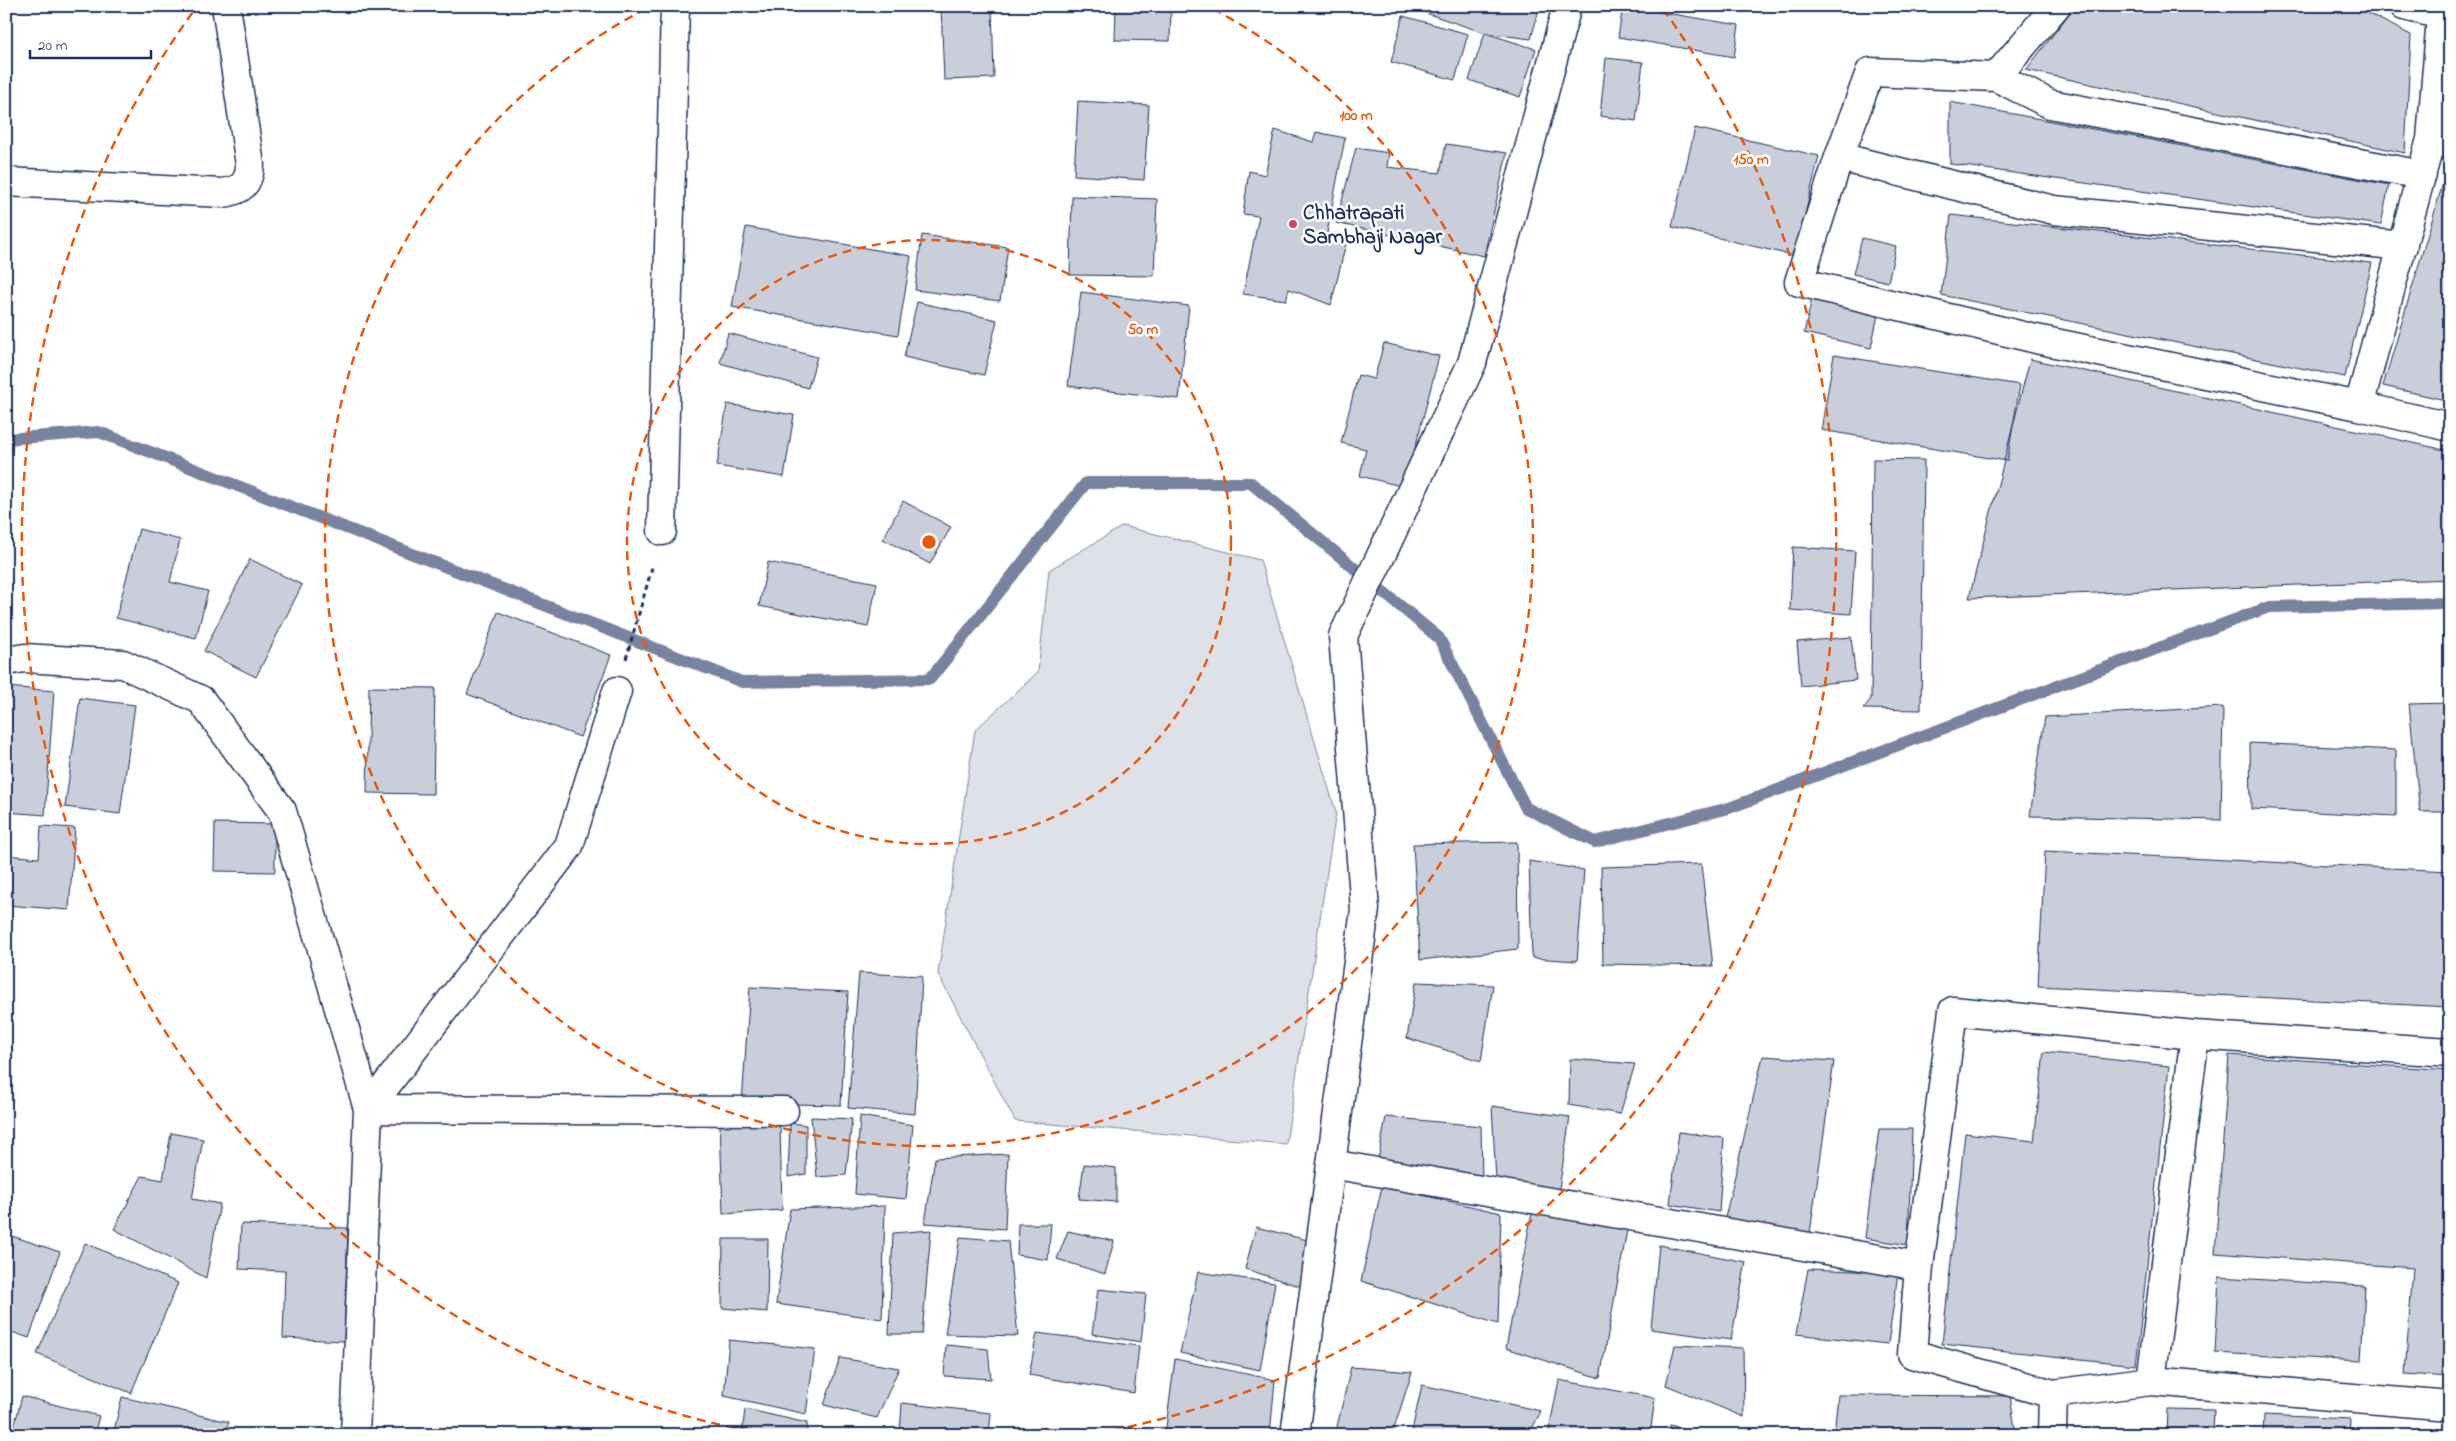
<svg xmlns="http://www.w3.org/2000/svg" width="2456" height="1441" viewBox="0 0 2456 1441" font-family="'Indie Flower',sans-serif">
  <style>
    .green { fill: #dee1e7; stroke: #7c88a2 }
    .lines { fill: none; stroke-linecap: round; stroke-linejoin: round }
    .stream { stroke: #77839f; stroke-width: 12 }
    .building { fill: #caceda; stroke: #1b2f5e }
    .minor-casing { stroke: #1b2f5e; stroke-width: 31 }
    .path { stroke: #1b2f5e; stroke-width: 3; stroke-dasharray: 5 4; stroke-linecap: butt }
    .minor { stroke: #fff; stroke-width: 28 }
    .ring { fill: none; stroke: #e8590c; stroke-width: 2.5; stroke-dasharray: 9 6 }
    .poi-dot { fill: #d1495b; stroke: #fff; stroke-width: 2 }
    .labels { text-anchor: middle; stroke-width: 5; stroke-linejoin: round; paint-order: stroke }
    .poi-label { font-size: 21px; font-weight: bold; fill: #1b2f5e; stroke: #fff; text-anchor: start }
    .centre { fill: #e8590c; stroke: #fff; stroke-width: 2.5 }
    .ring-label { font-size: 15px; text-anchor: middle; font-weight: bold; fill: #e8590c; stroke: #fff; stroke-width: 5; stroke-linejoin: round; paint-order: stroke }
  </style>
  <rect width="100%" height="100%" fill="#fff"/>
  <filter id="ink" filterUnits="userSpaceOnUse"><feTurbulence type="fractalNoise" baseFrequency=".02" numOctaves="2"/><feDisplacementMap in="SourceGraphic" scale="10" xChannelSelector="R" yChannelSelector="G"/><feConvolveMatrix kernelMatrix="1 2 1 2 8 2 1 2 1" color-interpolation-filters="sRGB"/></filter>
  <g filter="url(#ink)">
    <!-- green -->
    <path class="green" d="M1123,526L1260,560L1336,812L1286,1144L1015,1121L938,974L975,730L1038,672L1049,570Z"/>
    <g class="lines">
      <!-- stream -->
      <path class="stream" d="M6,439L99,432L742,682L930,679L1086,483H1251L1439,638L1526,808L1595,842L1729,808L2269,607L2450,603"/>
    </g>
    <!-- building -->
    <path class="building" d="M941,6H992L994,78L944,80Z
      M1116,6H1171L1170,41L1115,40Z
      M1405,6H1540L1531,39L1485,33Z
      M1623,6L1739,25L1734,57L1618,37Z
      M2075,6H2354L2411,35L2405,153L2026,70Z
      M1403,16L1468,34L1455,80L1391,62Z
      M1485,33L1536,49L1520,97L1469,80Z
      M1606,58L1643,62L1636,121L1600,116Z
      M1078,101L1149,105L1144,180L1074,175Z
      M1950,102L2389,185L2381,225L1950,164Z
      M1695,128L1819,156L1795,256L1672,227Z
      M1275,130L1313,142L1316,132L1345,138L1327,233L1348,235L1331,305L1289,289L1286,300L1243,294L1259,216L1243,214L1249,171L1265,175Z
      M1446,144L1507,153L1484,256L1336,223L1356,148L1389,153L1387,167L1440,173Z
      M2446,173H2450V401L2383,386Z
      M1072,196L1157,199L1154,276L1070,275Z
      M1951,215L2372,263L2345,377L1941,295Z
      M746,227L911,256L898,335L732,307Z
      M922,235L1008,247L1000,301L915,290Z
      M1862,238L1896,246L1888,282L1853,274Z
      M1081,292L1189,306L1179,399L1068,386Z
      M1813,294L1879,310L1871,348L1804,333Z
      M917,302L997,320L984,375L904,357Z
      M728,333L817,357L808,388L720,363Z
      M1384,343L1439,356L1405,487L1360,476L1366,449L1341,443L1358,375L1374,379Z
      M1834,355L2020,385L2007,461L1821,430Z
      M2030,359L2450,451V579L1969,598Z
      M727,404L794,415L784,477L717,466Z
      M1873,459L1924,460L1921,710L1863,709L1871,699Z
      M903,501L951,527L930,564L883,539Z
      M139,529L180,540L170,582L208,591L196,638L116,618Z
      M1793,547L1855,551L1851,614L1790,610Z
      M250,559L302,585L256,677L204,651Z
      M768,562L877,583L868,627L759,606Z
      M498,612L611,655L580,737L467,694Z
      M1851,637L1856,680L1801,686L1797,642Z
      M6,687L54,691L45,815L6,812Z
      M369,687L435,688L433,794L367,793Z
      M80,698L135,705L120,814L65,807Z
      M2450,703V812H2420L2409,704Z
      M2223,707L2221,820L2030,816L2045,717Z
      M2250,743L2396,750V816L2251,809Z
      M215,823L275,824V872L214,871Z
      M41,826L75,828L69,910L6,905V855L39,858Z
      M1517,842L1518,949L1420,960L1413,844Z
      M2045,851L2450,871V1007L2038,986Z
      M1529,861L1584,870L1577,961L1532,958Z
      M1701,864L1713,966L1603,964L1601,867Z
      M859,973L922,976L915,1114L848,1108Z
      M1416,982L1493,985L1481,1061L1407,1038Z
      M750,987L848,992L841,1105L742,1103Z
      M2044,1052L2169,1066L2136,1365L1942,1344L1965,1133L2034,1141Z
      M2229,1055L2450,1070V1377L2405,1374L2413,1268L2215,1253Z
      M1763,1056L1834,1061L1810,1233L1725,1218Z
      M1570,1059L1635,1064L1620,1114L1569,1105Z
      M1492,1106L1570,1117L1559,1189L1496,1181Z
      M860,1116L913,1125L906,1199L855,1194Z
      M811,1117L852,1119L846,1175L817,1177Z
      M1386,1117L1481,1126L1482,1181L1378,1160Z
      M720,1122L780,1126L782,1210L723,1214Z
      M790,1123L806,1125V1174L788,1177Z
      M1879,1129H1912L1908,1245L1865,1238Z
      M1679,1132L1724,1138L1719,1212L1670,1204Z
      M171,1133L203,1139L192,1199L220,1204L206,1278L114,1229L142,1176L163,1180Z
      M1008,1154L1005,1229L925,1223L935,1158Z
      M1084,1164L1116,1168V1202L1079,1199Z
      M1382,1186L1501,1213L1498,1324L1361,1281Z
      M885,1206L882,1319L776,1304L790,1209Z
      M1532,1213L1627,1230L1600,1378L1506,1348Z
      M241,1224L348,1228L344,1341L283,1338L285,1271L239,1269Z
      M1018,1224H1051L1048,1260L1017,1255Z
      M1256,1227L1311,1241L1302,1287L1245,1269Z
      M931,1230L922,1334H889L893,1233Z
      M1068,1231L1114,1241L1105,1274L1057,1259Z
      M6,1234L60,1252L29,1338L6,1330Z
      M960,1237L1008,1241L1018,1336L945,1334Z
      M723,1239H768L767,1312L722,1308Z
      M85,1243L178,1283L131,1393L37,1354Z
      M1659,1245L1746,1262L1731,1340L1651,1329Z
      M1808,1269L1898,1273L1888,1344L1796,1334Z
      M1198,1272L1275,1283L1260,1370L1180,1353Z
      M2219,1277L2365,1286L2361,1361L2215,1353Z
      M1098,1289L1146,1294L1141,1342L1092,1334Z
      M1037,1333L1139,1346L1134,1393L1029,1375Z
      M729,1340L815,1349L806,1414L724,1396Z
      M946,1345L988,1349L991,1379L944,1376Z
      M1675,1345L1743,1348L1744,1417L1666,1385Z
      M840,1358L899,1368L877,1418L824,1405Z
      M1175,1359L1275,1380L1270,1435H1165Z
      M1351,1367L1412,1372L1392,1435H1353L1336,1431Z
      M1559,1380L1655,1398L1650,1435H1548Z
      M1422,1385L1541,1411L1529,1435H1411Z
      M1838,1395L2010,1396L2016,1435H1834Z
      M22,1396L99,1416L94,1435H12Z
      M122,1397L229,1422L225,1435H113Z
      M902,1403L991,1413L989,1435L900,1433Z
      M745,1409L807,1423V1435H742Z
      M2167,1409L2214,1410L2213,1435H2166Z
      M2264,1415L2350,1419L2349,1435H2263Z
      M1670,1425L1707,1435H1668Z
      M2374,1429L2450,1430V1435H2373Z"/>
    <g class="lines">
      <!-- minor casing -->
      <g class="minor-casing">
        <path id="minor" d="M2056,6L1996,77L1870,72L1839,157L1799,282L2036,339L2359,406L2450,427
          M2404,6L2450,17
          M2442,6L2431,139L2450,145
          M1996,77L2050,104L2422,175
          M1839,157L2054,210L2403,246
          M6,182L222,193C241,191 249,184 250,165L226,6
          M2359,406L2431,139
          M662,531L675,6
          M6,661L25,658L123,664L201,700L282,811L368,1109L784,1111
          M1331,1164L1919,1266L1912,1354L2053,1394L2052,1435
          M1919,1266L1953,1011L2195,1035
          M2151,1381L2450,1406
          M2053,1394L2151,1381L2195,1035L2450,1052
          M355,1435L368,1109L569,846L617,691
          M1295,1435L1365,909L1343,636L1472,363L1567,6"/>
      </g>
      <!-- path -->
      <path class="path" d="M626,659L653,564"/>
      <!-- minor -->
      <use href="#minor" class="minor"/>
    </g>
  </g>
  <!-- distance rings -->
  <g class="ring">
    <circle cx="929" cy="542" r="302"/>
    <path d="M1213 9A604 604 0 1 1 645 9"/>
    <path d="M764 1434A907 907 0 0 1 195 9M1663 9A907 907 0 0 1 1094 1434"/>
  </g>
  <!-- markers -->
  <circle class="poi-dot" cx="1293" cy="224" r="5"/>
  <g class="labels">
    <!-- poi labels -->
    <g class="poi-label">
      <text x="1303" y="219">Chhatrapati<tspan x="1303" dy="24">Sambhaji Nagar</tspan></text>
    </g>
  </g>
  <circle cx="929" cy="542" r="8" class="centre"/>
  <g class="ring-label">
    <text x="1356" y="120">100 m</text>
    <text x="1751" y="164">150 m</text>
    <text x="1143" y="334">50 m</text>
  </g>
  <!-- margin -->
  <rect width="2456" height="1441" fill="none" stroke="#fff" stroke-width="25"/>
  <rect x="12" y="12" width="2431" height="1416" fill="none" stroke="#1b2f5e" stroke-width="2" filter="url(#ink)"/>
  <!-- scale -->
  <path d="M30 50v8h121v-8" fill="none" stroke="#1b2f5e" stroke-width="2.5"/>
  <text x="38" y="50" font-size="15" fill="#1b2f5e" stroke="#ffffff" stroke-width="4" paint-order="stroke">20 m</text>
</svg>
